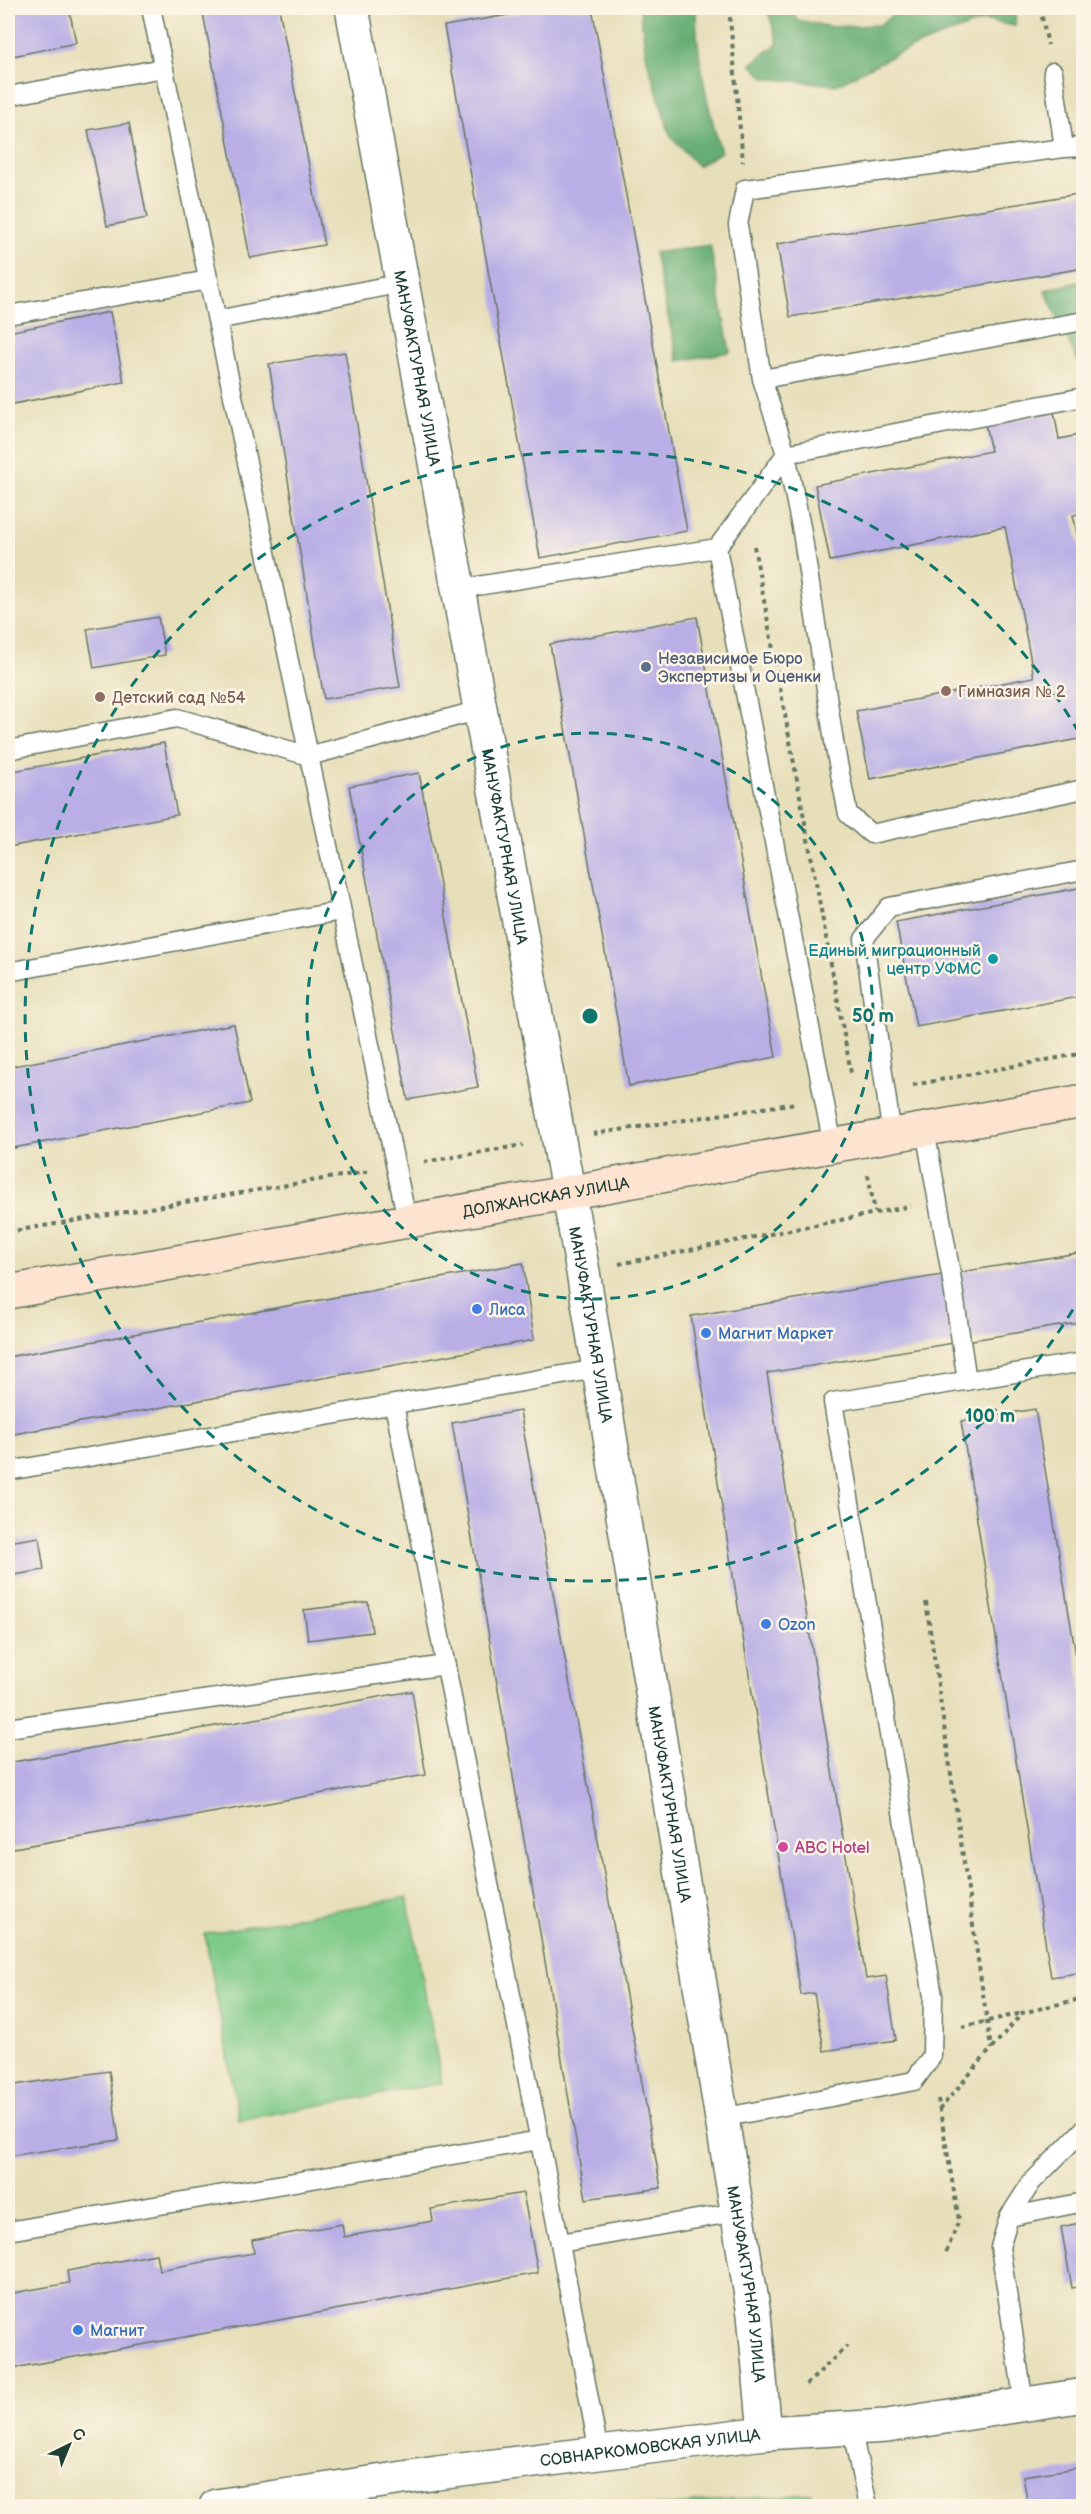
<svg xmlns="http://www.w3.org/2000/svg" width="1091" height="2514" viewBox="0 0 1091 2514" font-family="'Balsamiq Sans',sans-serif">
  <style>
    .green { fill: #7eca88; stroke: #4e845e; stroke-width: 1.5 }
    .forest { fill: #66ae74; stroke: #427654; stroke-width: 1.5 }
    .building { fill: #b9afe6 }
    .lines { fill: none; stroke-linecap: round; stroke-linejoin: round }
    .service-casing { stroke: #657663; stroke-width: 21 }
    .minor-casing { stroke: #657663; stroke-width: 36 }
    .tertiary-casing { stroke: #657663; stroke-width: 36 }
    .secondary-casing { stroke: #657663; stroke-width: 36 }
    .path { stroke: #657663; stroke-width: 4; stroke-dasharray: 4.5 4.5; stroke-linecap: butt }
    .service { stroke: #fff; stroke-width: 18 }
    .minor { stroke: #fff; stroke-width: 33 }
    .tertiary { stroke: #fff; stroke-width: 33 }
    .secondary { stroke: #fde4d0; stroke-width: 33 }
    .ring { fill: none; stroke: #0f766e; stroke-width: 3; stroke-dasharray: 10 8 }
    .service-dot { fill: #5c6f8a; stroke: #fcf5e5; stroke-width: 2 }
    .education-dot { fill: #8d6e63; stroke: #fcf5e5; stroke-width: 2 }
    .culture-dot { fill: #0f9aa8; stroke: #fcf5e5; stroke-width: 2 }
    .shop-dot { fill: #3f7fe0; stroke: #fcf5e5; stroke-width: 2 }
    .hotel-dot { fill: #d1479c; stroke: #fcf5e5; stroke-width: 2 }
    .labels { text-anchor: middle; stroke-width: 5; stroke-linejoin: round; paint-order: stroke }
    .street-label { font-size: 16px; fill: #1f3d34; stroke: #fcf5e5 }
    .service-label { font-size: 16px; fill: #4e5e75; stroke: #fcf5e5; text-anchor: start }
    .education-label { font-size: 16px; fill: #785e54; stroke: #fcf5e5; text-anchor: start }
    .culture-label { font-size: 16px; fill: #0d838f; stroke: #fcf5e5; text-anchor: end }
    .shop-label { font-size: 16px; fill: #366cbe; stroke: #fcf5e5; text-anchor: start }
    .hotel-label { font-size: 16px; fill: #b23c85; stroke: #fcf5e5; text-anchor: start }
    .centre { fill: #0f766e; stroke: #fcf5e5; stroke-width: 3 }
    .ring-label { font-size: 18px; text-anchor: middle; font-weight: bold; fill: #0f766e; stroke: #fcf5e5; stroke-width: 5; stroke-linejoin: round; paint-order: stroke }
  </style>
  <rect width="100%" height="100%" fill="#fcf5e5"/>
  <filter id="ink" filterUnits="userSpaceOnUse"><feTurbulence type="fractalNoise" baseFrequency=".0167" numOctaves="2"/><feDisplacementMap in="SourceGraphic" scale="12" xChannelSelector="R" yChannelSelector="G"/><feConvolveMatrix kernelMatrix="1 2 1 2 8 2 1 2 1" color-interpolation-filters="sRGB"/></filter>
  <filter id="wash" filterUnits="userSpaceOnUse"><feTurbulence type="fractalNoise" baseFrequency=".008" numOctaves="4" result="noise"/><feDisplacementMap in="SourceGraphic" scale="24" xChannelSelector="R" yChannelSelector="G"/><feGaussianBlur stdDeviation="1.35" result="paint"/><feColorMatrix in="noise" values="0 0 0 0 0 0 0 0 0 0 0 0 0 0 0 0 0 1.4 0 .05"/><feComposite in="paint" operator="in"/></filter>
  <g filter="url(#wash)">
    <rect width="100%" height="100%" fill="#e7dfba"/>
    <!-- green -->
    <path class="green" d="M407,1897L442,2083L239,2120L205,1934Z
      M812,2494L815,2506H655Z"/>
    <!-- forest -->
    <path class="forest" d="M640,8H696C696,57 707,105 721,152L698,166L670,135L646,56Z
      M767,8H791L797,20L831,27L879,25L902,8H1016L1015,26L984,20L896,54L836,85L765,78L751,64L778,43Z
      M710,245L730,352L678,361L654,253Z
      M1083,281V373L1045,290Z"/>
    <g id="blocks">
      <!-- building -->
      <path class="building" d="M8,8H69L76,43L8,57Z
        M202,8H279L324,245L250,258Z
        M548,8H592L687,531L540,558L444,26Z
        M129,123L147,218L107,226L88,130Z
        M1084,193V268L790,317L777,244Z
        M110,312L124,382L8,405V332Z
        M345,352L400,687L324,699L269,364Z
        M1054,412L1059,439L1084,434V513L1073,515L1084,566V738L870,779L856,711L1034,677L1005,527L830,561L815,485L991,451L985,425Z
        M158,617L165,655L94,668L87,629Z
        M697,617L776,1057L629,1086L550,644Z
        M164,743L177,815L8,847V772Z
        M419,773L478,1087L408,1100L349,786Z
        M1084,887V996L916,1027L896,922Z
        M234,1024L250,1103L8,1149V1067Z
        M1084,1252V1322L767,1373L866,1979L886,1976L896,2040L824,2051L814,1993L801,1995L691,1316Z
        M523,1263L534,1340L8,1435V1357Z
        M1035,1409L1084,1704V1972L1051,1977L961,1421Z
        M520,1411L661,2188L586,2199L452,1423Z
        M39,1537L44,1570L8,1576V1542Z
        M368,1602L372,1632L308,1640L304,1610Z
        M412,1691L426,1775L8,1849V1763Z
        M109,2071L119,2140L8,2156V2086Z
        M523,2193L538,2273L8,2369V2294L69,2283L67,2271L156,2254L159,2270L254,2253L252,2240L342,2224L344,2237L433,2221L431,2209Z
        M1084,2222V2286L1072,2288L1061,2227Z
        M1084,2467V2506H1028L1023,2476Z"/>
    </g>
  </g>
  <g filter="url(#ink)">
    <use href="#blocks" fill-opacity="0" stroke="#657663" stroke-width="1.5"/>
    <g class="lines">
      <!-- service casing -->
      <g class="service-casing">
        <path id="service" d="M151,8L407,1220
          M8,96L164,68
          M1064,148L1084,147
          M8,315L209,280
          M217,320L402,283
          M1084,321L762,379L786,454L802,532L835,748L848,814L871,834L1084,789
          M762,379L738,225L745,189L1064,148L1053,72
          M717,548L786,454L1084,397
          M458,589L717,548L833,1146
          M8,750L177,718L309,756L480,710
          M8,972L341,911
          M925,1130L951,1274L967,1381
          M892,1136L864,939L889,907L1084,870
          M394,1404L560,2243L599,2453
          M8,1471L597,1369
          M8,1728L446,1665
          M721,2118L914,2081L932,2056L933,1996L833,1402L1084,1362
          M1009,2217L1084,2202
          M8,2231L540,2140
          M560,2243L737,2212
          M1024,2404L1000,2247L1009,2217L1031,2183L1084,2129
          M851,2427L868,2506"/>
      </g>
      <!-- minor casing -->
      <g class="minor-casing">
        <g id="minor">
          <path id="s1" d="M352,8L583,1272L754,2314L765,2433"/>
        </g>
      </g>
      <!-- tertiary casing -->
      <g class="tertiary-casing">
        <g id="tertiary">
          <path id="s2" d="M216,2506L437,2473L599,2453L765,2433L887,2426L1084,2395"/>
        </g>
      </g>
      <!-- secondary casing -->
      <g class="secondary-casing">
        <g id="secondary">
          <path id="s3" d="M8,1292L1084,1101"/>
        </g>
      </g>
      <!-- path -->
      <path class="path" d="M729,8L743,162
        M1040,8L1048,45
        M754,546L851,1073
        M913,1085L1084,1053
        M593,1134L796,1103
        M424,1162L523,1145
        M868,1175L875,1212
        M8,1232L370,1171
        M619,1264L911,1206
        M926,1602L991,2049
        M962,2027L1022,2013
        M938,2099L959,2220L946,2253
        M939,2110L1022,2013L1084,1998
        M806,2385L847,2346"/>
      <!-- service -->
      <use href="#service" class="service"/>
      <!-- minor -->
      <use href="#minor" class="minor"/>
      <!-- tertiary -->
      <use href="#tertiary" class="tertiary"/>
      <!-- secondary -->
      <use href="#secondary" class="secondary"/>
    </g>
  </g>
  <!-- distance rings -->
  <g class="ring">
    <circle cx="590" cy="1016" r="283"/>
    <path d="M1082 1294A565 565 0 1 1 1082 738"/>
  </g>
  <!-- markers -->
  <circle class="service-dot" cx="646" cy="667" r="6"/>
  <g class="education-dot">
    <circle cx="946" cy="691" r="6"/>
    <circle cx="100" cy="697" r="6"/>
  </g>
  <circle class="culture-dot" cx="993" cy="959" r="6"/>
  <g class="shop-dot">
    <circle cx="477" cy="1309" r="6"/>
    <circle cx="706" cy="1333" r="6"/>
    <circle cx="766" cy="1624" r="6"/>
    <circle cx="78" cy="2330" r="6"/>
  </g>
  <circle class="hotel-dot" cx="783" cy="1847" r="6"/>
  <g class="labels">
    <!-- street labels -->
    <g class="street-label">
      <text dy="6" stroke="none"><textPath href="#s1" startOffset="366">МАНУФАКТУРНАЯ УЛИЦА</textPath></text>
      <text dy="6" stroke="none"><textPath href="#s1" startOffset="852">МАНУФАКТУРНАЯ УЛИЦА</textPath></text>
      <text dy="6" stroke="none"><textPath href="#s3" startOffset="546">ДОЛЖАНСКАЯ УЛИЦА</textPath></text>
      <text dy="6" stroke="none"><textPath href="#s1" startOffset="1338">МАНУФАКТУРНАЯ УЛИЦА</textPath></text>
      <text dy="6" stroke="none"><textPath href="#s1" startOffset="1824">МАНУФАКТУРНАЯ УЛИЦА</textPath></text>
      <text dy="6" stroke="none"><textPath href="#s1" startOffset="2310">МАНУФАКТУРНАЯ УЛИЦА</textPath></text>
      <text dy="6" stroke="none"><textPath href="#s2" startOffset="438">СОВНАРКОМОВСКАЯ УЛИЦА</textPath></text>
    </g>
    <!-- service labels -->
    <g class="service-label">
      <text x="658" y="664">Независимое Бюро<tspan x="658" dy="18">Экспертизы и Оценки</tspan></text>
    </g>
    <!-- education labels -->
    <g class="education-label">
      <text x="958" y="697">Гимназия № 2</text>
      <text x="112" y="703">Детский сад №54</text>
    </g>
    <!-- culture labels -->
    <g class="culture-label">
      <text x="981" y="956">Единый миграционный<tspan x="981" dy="18">центр УФМС</tspan></text>
    </g>
    <!-- shop labels -->
    <g class="shop-label">
      <text x="489" y="1315">Лиса</text>
      <text x="718" y="1339">Магнит Маркет</text>
      <text x="778" y="1630">Ozon</text>
      <text x="90" y="2336">Магнит</text>
    </g>
    <!-- hotel labels -->
    <g class="hotel-label">
      <text x="795" y="1853">ABC Hotel</text>
    </g>
  </g>
  <circle cx="590" cy="1016" r="9" class="centre"/>
  <g class="ring-label">
    <text x="873" y="1022">50 m</text>
    <text x="990" y="1422">100 m</text>
  </g>
  <!-- margin -->
  <rect width="1091" height="2514" fill="none" stroke="#fcf5e5" stroke-width="30"/>
  <!-- north arrow -->
  <g transform="translate(69 2445) rotate(43)" stroke="#fcf5e5" stroke-width="4.5" paint-order="stroke">
  <path d="M0-4.5L10 22L0 15L-10 22Z" fill="#1f3d34"/>
  <text y="-9" font-size="16" font-weight="bold" text-anchor="middle" fill="#1f3d34">С</text>
  </g>
</svg>
